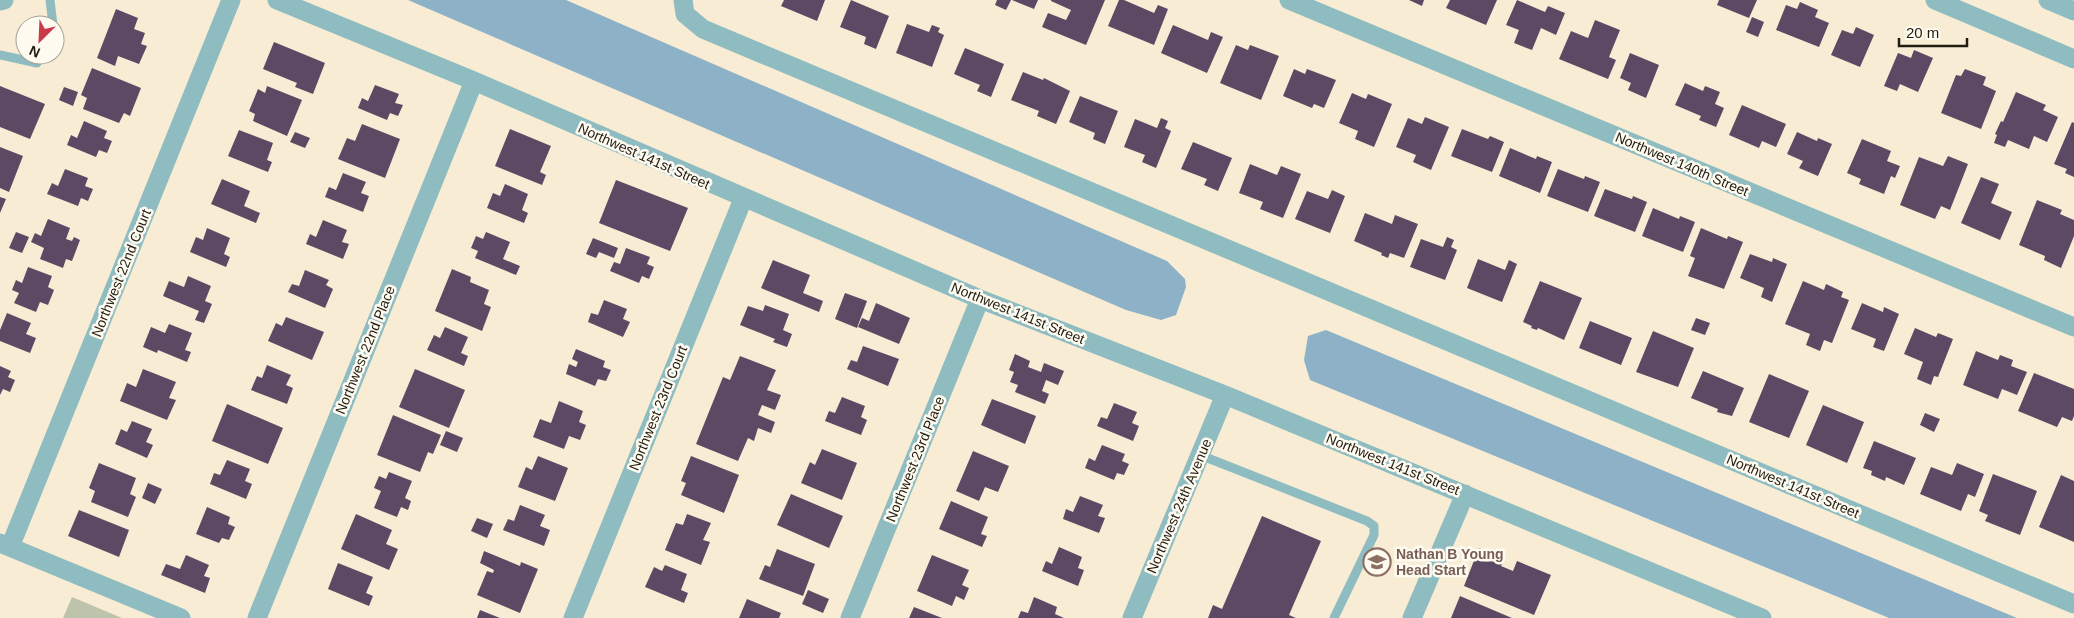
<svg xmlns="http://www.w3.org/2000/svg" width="2074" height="618" viewBox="0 0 2074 618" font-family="Helvetica,sans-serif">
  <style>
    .green { fill: #bec4ac }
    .water { fill: #8db1c6 }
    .building { fill: #5c4a64 }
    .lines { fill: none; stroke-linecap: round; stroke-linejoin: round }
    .lane { stroke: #8ebcc1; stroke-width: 9 }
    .street { stroke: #8ebcc1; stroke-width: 19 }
    .labels { text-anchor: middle; stroke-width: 5; stroke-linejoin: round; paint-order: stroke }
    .street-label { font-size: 14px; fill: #201c13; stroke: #fffbf1 }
    .education-label { font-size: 14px; font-weight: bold; fill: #785e54; stroke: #fffbf1; text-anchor: start }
  </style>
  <rect width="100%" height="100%" fill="#f8edd4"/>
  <!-- green -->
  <path class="green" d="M72,597L122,618H63Z"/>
  <!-- water -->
  <path class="water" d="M408,0H566L1167,261L1185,279L1186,287L1176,315L1161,320L1126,310Z
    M1326,330L2017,618H1889L1310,380L1304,360L1308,336Z"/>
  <!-- building -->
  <path class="building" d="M784,0H825L817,21L781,6Z
    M851,0L889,16L876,49L864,44L866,37L840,27Z
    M997,0H1011L1006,10L995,5Z
    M1012,0H1038L1034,9Z
    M1051,0H1105L1086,45L1042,27L1048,13L1066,20L1071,10L1051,1Z
    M1119,0H1124L1154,13L1158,5L1168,9L1154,45L1108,26Z
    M1409,0H1424L1422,6Z
    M1450,0H1497L1486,25L1446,8Z
    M1517,0L1545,12L1548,6L1565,13L1556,35L1541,28L1532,50L1514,43L1519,30L1506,25Z
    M1719,0H1757L1749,18L1717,5Z
    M1800,2L1818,10L1815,17L1829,23L1819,47L1776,30L1786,5L1797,9Z
    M116,9L138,18L134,29L145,33L141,44L147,46L139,64L118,56L115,66L97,58Z
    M1752,17L1764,22L1758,37L1746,32Z
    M1595,20L1620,30L1609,57L1616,60L1608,79L1559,59L1571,31L1588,38Z
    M907,24L929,32L932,25L940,28L938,32L944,35L932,67L896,53Z
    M1173,25L1208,40L1211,32L1223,37L1207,73L1161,53Z
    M1856,27L1874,35L1860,67L1831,55L1842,30L1853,34Z
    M274,42L325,63L313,94L295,87L297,83L263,69Z
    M1236,45L1248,50L1250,45L1279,56L1261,100L1220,83Z
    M965,48L1004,64L991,97L977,91L980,85L954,74Z
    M1914,50L1933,58L1918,92L1900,84L1897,91L1884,86L1898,53L1911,58Z
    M1630,53L1659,65L1646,98L1628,90L1631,83L1620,78Z
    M92,68L141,88L130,116L124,113L119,123L83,109L87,98L81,95Z
    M1294,69L1305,74L1307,69L1336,80L1324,108L1314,104L1312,108L1283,96Z
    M1965,69L1986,77L1983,85L1996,91L1981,129L1941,113L1956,75L1961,76Z
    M1023,72L1043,80L1044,78L1070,91L1056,124L1037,116L1039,111L1011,100Z
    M1685,83L1703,91L1705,86L1720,92L1715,104L1724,108L1716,127L1699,120L1701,116L1675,105Z
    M375,85L399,94L395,103L403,105L398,116L390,113L387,120L358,108L362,98L368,101Z
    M0,86L45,104L30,139L0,127Z
    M267,86L302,100L287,136L253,121L255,114L249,111L258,89L265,93Z
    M64,87L78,92L73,106L59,100Z
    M2016,92L2046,105L2043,110L2058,117L2047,142L2034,136L2029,149L2008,140L2005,147L1994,143L1997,135L1995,134L2001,121L2003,122Z
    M1352,93L1366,99L1368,94L1392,104L1374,147L1355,139L1358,131L1339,123Z
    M1080,96L1118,111L1105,144L1093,139L1095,133L1069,122Z
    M1742,105L1786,124L1776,147L1762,141L1759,148L1729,135Z
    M1425,117L1449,127L1431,170L1413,162L1416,155L1396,147L1408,118L1422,124Z
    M1161,118L1168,121L1165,128L1171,131L1156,168L1142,162L1145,155L1124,147L1135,119L1157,128Z
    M84,121L107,131L104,138L112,141L107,153L99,150L96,157L67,145L71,135L77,138Z
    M2072,122L2074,123V177L2065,173L2067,169L2054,164Z
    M362,124L400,139L385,178L338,159L347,138L355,141Z
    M510,129L551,146L540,172L546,175L542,185L495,166Z
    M1462,129L1488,139L1490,136L1504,142L1492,172L1451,156Z
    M239,130L273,143L267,160L272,162L268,172L228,156Z
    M295,132L310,138L305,148L290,142Z
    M1797,132L1817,141L1818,138L1832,144L1818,176L1799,168L1803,161L1787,154Z
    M1862,139L1891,151L1887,161L1900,166L1895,178L1891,176L1884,194L1859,184L1861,179L1847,173Z
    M1193,142L1232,158L1218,191L1204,185L1207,179L1181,169Z
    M0,147L23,156L9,192L0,188Z
    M1510,148L1536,159L1537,156L1552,162L1540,193L1499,176Z
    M1948,156L1968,164L1950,210L1941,206L1935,219L1900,205L1919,157L1943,166Z
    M1250,164L1277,175L1281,166L1301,174L1283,218L1260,209L1263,202L1239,193Z
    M65,169L88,178L85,186L93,189L88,201L81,198L78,206L47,194L52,183L58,186Z
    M1558,169L1584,179L1585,176L1600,182L1588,212L1547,196Z
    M343,173L366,182L361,193L369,196L363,212L325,197L329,187L336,190Z
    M1981,177L1999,184L1991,203L2012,212L2000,240L1961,223Z
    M222,179L250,191L244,206L260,213L256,223L211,204Z
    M616,180L688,208L670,251L599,223Z
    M505,184L528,194L522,210L528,213L524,223L487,208L493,193L500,196Z
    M1605,189L1632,199L1633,196L1647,202L1635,232L1594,216Z
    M1332,190L1345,196L1330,233L1295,219L1307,191L1328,199Z
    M0,197L6,199L0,213Z
    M2037,200L2062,210L2060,214L2074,220V236L2061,268L2044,260L2045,256L2019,245Z
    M1653,208L1679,219L1680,216L1695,222L1683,252L1642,236Z
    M1365,213L1392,224L1395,215L1418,224L1404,258L1390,253L1388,258L1381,255L1382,253L1354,241Z
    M48,219L70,228L66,239L72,241L74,237L80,240L72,261L66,259L63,268L40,259L44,248L31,242L35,233L41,236Z
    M323,220L347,230L342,242L349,244L343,259L306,244L310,234L316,237Z
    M207,228L230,238L224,254L230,257L226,267L190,252L196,237L203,240Z
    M1701,228L1727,239L1728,236L1743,242L1724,289L1688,276L1695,258L1690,256Z
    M16,232L29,237L22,253L9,248Z
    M486,232L510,242L503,259L520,266L516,275L475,258L478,251L471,248L476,236L483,239Z
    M1447,237L1454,240L1451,247L1457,250L1445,280L1410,267L1421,239L1443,247Z
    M593,238L618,248L614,258L599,252L596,258L586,254Z
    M626,248L650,257L647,264L654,267L649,279L642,276L639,283L610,271L614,262L620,264Z
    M1750,254L1772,262L1773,258L1787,264L1772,302L1761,297L1764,288L1740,278Z
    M1478,259L1505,270L1509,260L1517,264L1502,302L1467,288Z
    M773,260L810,275L803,293L823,301L819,312L761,288Z
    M28,267L52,276L48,287L54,290L48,305L40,302L36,312L14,303L19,293L12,290L16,280L22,283Z
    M452,269L471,277L470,282L489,290L484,304L491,307L482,331L435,311Z
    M305,270L329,280L326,285L333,289L325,308L288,292L292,284L299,286Z
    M188,276L211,286L205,301L212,304L204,323L195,320L199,311L163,296L169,281L184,287Z
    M1540,281L1582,298L1564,340L1538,328L1537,330L1531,328L1532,326L1523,322Z
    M1803,281L1824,290L1826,284L1843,292L1841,297L1849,300L1832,343L1824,340L1820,351L1806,345L1810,334L1785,324Z
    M845,293L867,301L857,328L835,319Z
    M604,300L627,309L623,319L630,322L623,337L588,322L591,313L598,315Z
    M876,303L910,318L899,344L858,327L862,318L869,321Z
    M1862,303L1883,312L1884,307L1899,314L1884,351L1873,347L1876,339L1851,329Z
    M765,305L789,314L783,330L792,334L787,347L773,342L775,339L740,325L748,306L763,311Z
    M7,313L31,323L26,334L36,338L30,353L0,341V330Z
    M286,317L324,332L312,360L268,341L276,323L282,326Z
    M1696,318L1710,323L1705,335L1691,330Z
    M1590,321L1632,338L1621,365L1579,348Z
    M169,324L192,333L185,350L191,352L187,362L158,350L157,353L143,347L151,327L165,333Z
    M445,327L468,337L461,353L468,356L464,366L427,350L434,335L440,338Z
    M1915,328L1936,337L1938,333L1953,339L1938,377L1934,376L1931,385L1917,379L1923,362L1904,354Z
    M1653,331L1694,348L1678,387L1636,372Z
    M863,346L899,359L888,386L847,369L851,360L857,362Z
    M576,349L605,361L603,367L611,370L606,381L598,379L595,386L566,374L569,364L576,367L578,362L572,359Z
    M1976,351L1998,360L2000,355L2013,360L2011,366L2027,372L2017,395L2002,389L1998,399L1963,385Z
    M1015,354L1030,361L1028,367L1041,372L1044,363L1064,371L1058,385L1046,380L1042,391L1049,394L1045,404L1015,392L1018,385L1010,382L1014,372L1009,370Z
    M740,356L776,370L767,390L781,395L775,410L762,405L758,415L775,422L771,433L758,428L754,441L748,438L738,461L696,444L723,377L730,380Z
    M267,365L291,375L286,385L293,388L287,404L251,390L257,376L262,378Z
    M0,366L11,371L8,377L15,380L10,392L3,389L0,395Z
    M143,369L176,382L169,398L176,400L167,420L120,401L127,383L136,387Z
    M415,369L465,390L449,428L399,407Z
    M1703,371L1744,388L1732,416L1717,412L1718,409L1691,398Z
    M2034,373L2074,389V416L2072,421L2062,417L2057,427L2018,411Z
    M1769,374L1809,391L1789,438L1749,422Z
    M842,397L865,406L861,417L867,420L861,435L825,421L829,411L835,413Z
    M992,399L1036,416L1025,444L981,425Z
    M559,401L583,411L579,422L586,425L580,440L569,436L564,449L533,437L540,419L551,423Z
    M1114,403L1137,412L1132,423L1139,426L1133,441L1097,426L1101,417L1107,419Z
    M227,404L283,428L268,464L212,441Z
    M1823,405L1864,422L1847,463L1806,445Z
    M1925,413L1940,419L1934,432L1920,425Z
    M393,415L441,435L433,454L428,452L420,472L377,455Z
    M132,421L152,429L146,442L153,445L147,458L115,444L121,429L127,432Z
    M446,431L463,438L457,452L440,445Z
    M1874,441L1916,458L1904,485L1886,477L1885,481L1871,475L1872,471L1863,468Z
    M1102,445L1125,454L1122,461L1129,464L1124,475L1117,473L1114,480L1085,468L1089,458L1095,461Z
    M822,449L857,463L842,500L801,483L810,462L815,465Z
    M973,451L1009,466L998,492L985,487L979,501L956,491Z
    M538,456L568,468L555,501L518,487L526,467L532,470Z
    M691,456L739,475L724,513L681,495L686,483L681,481Z
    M227,460L250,469L245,481L252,484L246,499L210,484L214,473L220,475Z
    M99,463L136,478L130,494L136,497L128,517L91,502L95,491L89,488Z
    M1957,463L1984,474L1975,497L1968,494L1961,511L1920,494L1931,467L1952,475Z
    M389,472L412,481L405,498L411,501L408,510L401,507L397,517L374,508L381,491L374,488L379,476L386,479Z
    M1993,474L2037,491L2020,535L1985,521L1988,515L1979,511Z
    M2061,475L2074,481V542L2039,527Z
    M148,483L162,489L155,504L142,498Z
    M791,494L843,516L829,548L777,525Z
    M1080,496L1103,505L1098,516L1105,518L1099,533L1063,519L1066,509L1073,512Z
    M951,501L988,517L981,534L987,536L982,547L939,529Z
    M520,505L545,515L540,526L550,530L544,546L503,530L508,519L514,521Z
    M207,507L230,517L228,524L235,527L229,540L222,538L219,543L196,534Z
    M79,510L129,530L119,557L68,536Z
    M356,514L392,530L386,544L398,549L389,570L341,549Z
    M687,514L711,523L703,540L710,542L701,565L665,550L676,523L683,525Z
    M1262,516L1321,541L1289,615L1296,618H1208L1213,605L1222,609Z
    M477,518L493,524L487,538L471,531Z
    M1059,547L1082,557L1078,568L1084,570L1078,586L1042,571L1046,561L1052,564Z
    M1479,548L1505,558L1501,566L1513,571L1517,561L1551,575L1534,615L1464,586Z
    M777,549L815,564L803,596L759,579L765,565L770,567Z
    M484,551L520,566L521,562L538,569L520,613L477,595L487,571L493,573L494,570L480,563Z
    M186,555L209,565L204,576L210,578L205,593L161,575L166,564L180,569Z
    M932,555L969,570L962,585L969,588L964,600L956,596L952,606L917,591Z
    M338,563L373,577L366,593L373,596L369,606L328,589Z
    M665,565L687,574L681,590L688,593L684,603L645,587L654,567L662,571Z
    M808,590L829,599L823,613L802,604Z
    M1460,596L1512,618H1451Z
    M1034,597L1057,607L1055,614L1064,618H1018L1021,611L1028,613Z
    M747,599L781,613L779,618H739Z
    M914,607L942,618H909Z
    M480,610L500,618H477Z"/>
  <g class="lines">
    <!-- lane -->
    <path class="lane" d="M50,0L53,25
      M0,55L37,63L40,55
      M1200,455L1367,521L1374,526V535L1334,618"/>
    <!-- street -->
    <path class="street" d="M277,0L474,81L980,299L1225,395L1762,618
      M683,0L685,14L703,29L2074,604
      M1289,0L2074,327
      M1935,0L2074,59
      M2048,0L2074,11
      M0,1L4,0
      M0,543L181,618
      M10,547L231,0
      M257,618L474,81
      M573,618L743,199
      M850,618L980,299
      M1132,618L1225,395
      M1412,618L1465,494"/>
  </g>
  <!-- icons -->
  <defs>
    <g id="school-ring" transform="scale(1.4375)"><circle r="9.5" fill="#fffbf1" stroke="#8d6e63" stroke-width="1.5"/><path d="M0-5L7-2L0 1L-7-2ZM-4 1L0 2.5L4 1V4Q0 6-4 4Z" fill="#8d6e63"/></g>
  </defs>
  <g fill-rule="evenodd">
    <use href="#school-ring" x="1377" y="562"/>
  </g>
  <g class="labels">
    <!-- street labels -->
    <g class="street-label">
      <text transform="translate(644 156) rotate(24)" y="5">Northwest 141st Street</text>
      <text transform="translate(1682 164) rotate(23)" y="5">Northwest 140th Street</text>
      <text transform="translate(121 273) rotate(-68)" y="5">Northwest 22nd Court</text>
      <text transform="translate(1018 313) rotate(22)" y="5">Northwest 141st Street</text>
      <text transform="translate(365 350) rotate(-68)" y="5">Northwest 22nd Place</text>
      <text transform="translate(658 408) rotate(-68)" y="5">Northwest 23rd Court</text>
      <text transform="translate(915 459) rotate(-68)" y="5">Northwest 23rd Place</text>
      <text transform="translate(1393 464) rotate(22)" y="5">Northwest 141st Street</text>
      <text transform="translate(1793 486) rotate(23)" y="5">Northwest 141st Street</text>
      <text transform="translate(1179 506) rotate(-67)" y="5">Northwest 24th Avenue</text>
    </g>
    <!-- education labels -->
    <g class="education-label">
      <text x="1396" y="559">Nathan B Young<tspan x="1396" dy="16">Head Start</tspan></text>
    </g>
  </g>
  <!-- north arrow -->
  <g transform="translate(40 40) rotate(204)"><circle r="24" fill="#fffbf1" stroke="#a6a298"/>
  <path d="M0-4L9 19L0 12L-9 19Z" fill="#cb3a4b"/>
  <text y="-8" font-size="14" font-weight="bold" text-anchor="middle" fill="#201c13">N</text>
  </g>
  <!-- scale -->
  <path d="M1899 38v8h68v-8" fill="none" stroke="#201c13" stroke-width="2.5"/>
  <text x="1906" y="38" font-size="15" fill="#201c13" stroke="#fffbf1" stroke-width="4" paint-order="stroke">20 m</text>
</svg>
